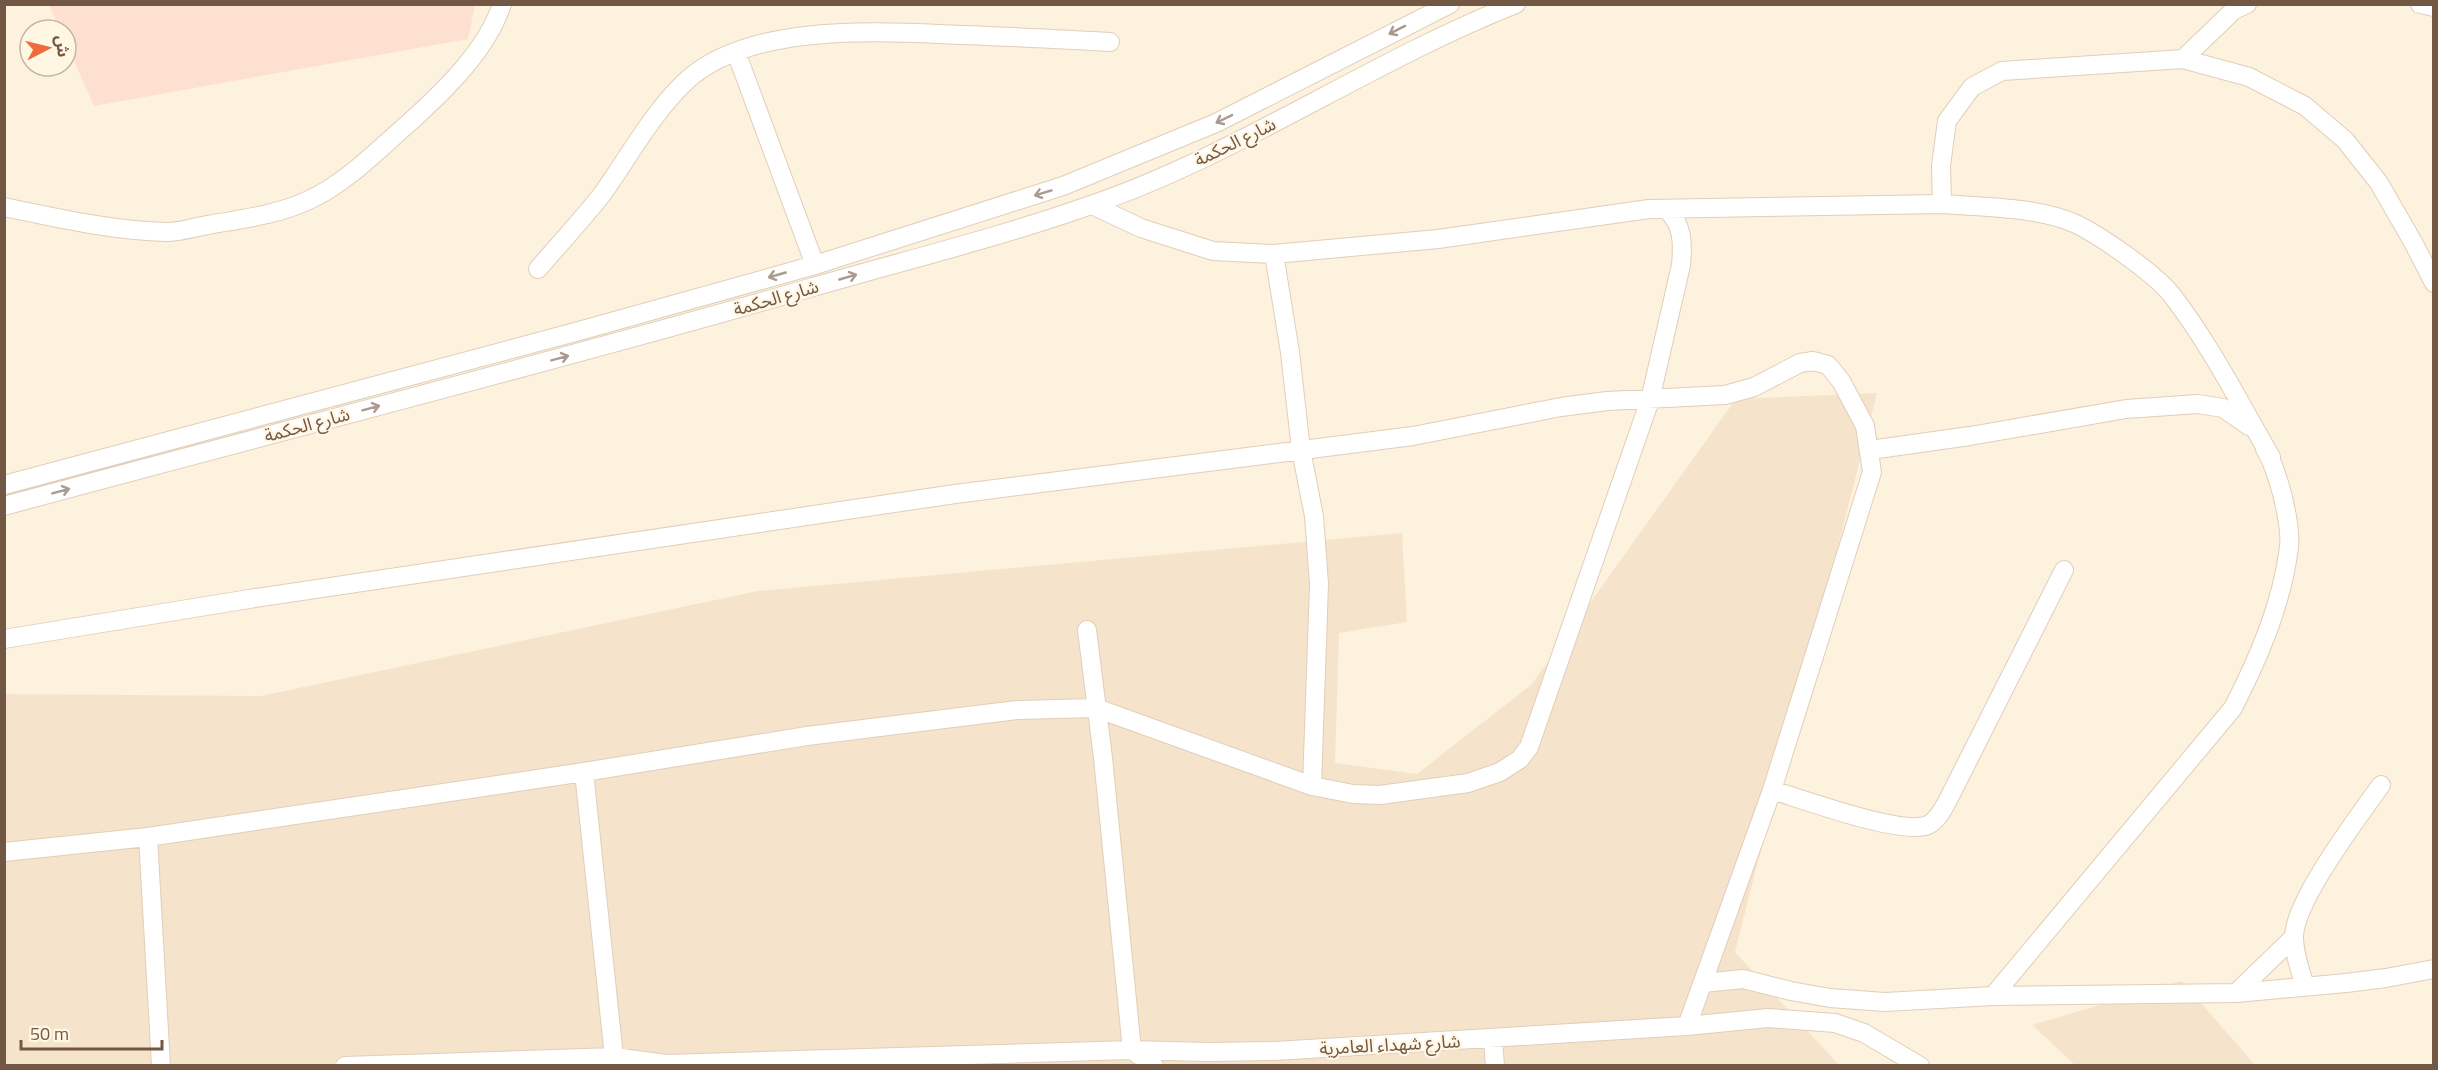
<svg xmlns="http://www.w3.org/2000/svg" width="2438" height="1070" viewBox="0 0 2438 1070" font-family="'Titillium Web','Noto Sans Arabic',sans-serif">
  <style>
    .residential { fill: #f5e4cb }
    .commercial { fill: #fee0d0 }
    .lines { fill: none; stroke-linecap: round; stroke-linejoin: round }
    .minor-casing { stroke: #e1ceb9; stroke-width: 20 }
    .minor { stroke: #fff; stroke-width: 18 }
    .oneway { stroke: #ab9a8f }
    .labels { text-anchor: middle; stroke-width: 4.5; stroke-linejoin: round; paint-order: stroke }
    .street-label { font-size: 18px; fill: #735745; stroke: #fff6e4 }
  </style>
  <rect width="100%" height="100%" fill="#fdf2dd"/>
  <!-- residential -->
  <path class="residential" d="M1877,393L1735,952L1839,1065L5,1066V694L261,696L758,591L1402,533L1407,622L1339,633L1335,763L1417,774L1532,684L1736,399Z
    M2182,981L2255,1065H2075L2032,1025Z"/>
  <!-- commercial -->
  <path class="commercial" d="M49,5H475L468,39L94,106L66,43V30H60Z"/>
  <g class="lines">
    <!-- minor casing -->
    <g class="minor-casing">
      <path id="minor" d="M2420,4L2434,7
        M736,52L815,265
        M2183,59L2234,10L2247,4
        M1092,205L1141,228L1213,251L1274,254L1438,239L1649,209L1942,204
        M4,207C57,218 113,231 167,232C180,232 195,227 208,225C242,219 277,215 309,200C345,184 380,148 410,122C445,90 487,50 502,4
        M1274,254L1290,352L1301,450L1314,516L1319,584L1312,786
        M538,269C559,244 583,219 603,193C629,156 652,114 684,83C748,21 882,32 964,35C1013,37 1062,39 1110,42
        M1870,450L1970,436L2126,409L2198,404L2223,408L2249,426
        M2271,457C2239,402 2210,344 2171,294C2154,273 2101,236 2076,224C2039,207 1983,207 1942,204L1941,166L1947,121L1972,87L2002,71L2183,59L2249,77L2305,106L2345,140L2379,183L2414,244L2434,283
        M4,485L579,331L815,265L1063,186L1216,123L1450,4
        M4,506C273,433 543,365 810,288C903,261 997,238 1088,206C1238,155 1369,62 1516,4
        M1087,630L1103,758L1132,1050L1154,1066
        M4,639L249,599L955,494L1413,436L1561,407L1607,401L1725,395L1754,387L1800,363L1813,361L1828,365L1841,381L1865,426L1872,472L1772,790L1687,1026
        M584,772L614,1057
        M1772,790C1802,799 1902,836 1928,825C1938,820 1943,809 1948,800L2064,570
        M148,837L161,1066
        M4,852L148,837L584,772L807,736L1017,710L1096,708L1312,786L1353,794L1380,795L1468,783L1500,772L1520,759L1529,747L1650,400L1681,265C1683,243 1683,225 1667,210
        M1703,983L1743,979L1791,991L1830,998L1885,1002L1993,996L2236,993L2346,983L2386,978L2434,969
        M2305,986C2300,970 2294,953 2294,936C2295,900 2359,816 2381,785
        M2236,993L2294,937
        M1993,996L2233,708C2259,657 2282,604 2289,547C2291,530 2284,499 2279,483C2275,471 2272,459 2265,449
        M1493,1039L1495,1066
        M345,1066L614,1057L666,1064L1132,1050L1208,1052L1275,1051L1687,1026L1768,1018L1835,1023L1864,1033L1920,1066"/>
    </g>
    <!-- minor -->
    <use href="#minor" class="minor"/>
  </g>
  <!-- one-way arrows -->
  <defs><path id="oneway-shaft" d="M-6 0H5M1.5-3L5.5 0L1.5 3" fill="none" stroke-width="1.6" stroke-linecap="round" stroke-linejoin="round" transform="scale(1.5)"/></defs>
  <g class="oneway">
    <use href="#oneway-shaft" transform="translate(1397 30) rotate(153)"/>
    <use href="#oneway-shaft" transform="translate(1224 119) rotate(154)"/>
    <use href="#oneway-shaft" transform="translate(1043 193) rotate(163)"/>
    <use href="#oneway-shaft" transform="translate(777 275) rotate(164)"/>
    <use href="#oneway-shaft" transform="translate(848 277) rotate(-16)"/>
    <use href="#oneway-shaft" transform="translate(560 358) rotate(-15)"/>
    <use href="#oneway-shaft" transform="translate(371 408) rotate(-15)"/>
    <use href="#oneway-shaft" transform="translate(61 491) rotate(-15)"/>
  </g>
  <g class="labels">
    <!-- street labels -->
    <g class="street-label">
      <text transform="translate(1235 142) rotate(-26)" y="6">شارع الحكمة</text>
      <text transform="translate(776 298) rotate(-16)" y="6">شارع الحكمة</text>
      <text transform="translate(307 425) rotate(-15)" y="6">شارع الحكمة</text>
      <text transform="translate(1390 1045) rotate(-3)" y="6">شارع شهداء العامرية</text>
    </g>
  </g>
  <!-- border -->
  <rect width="2438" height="1070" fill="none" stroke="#735745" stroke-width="12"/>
  <!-- north arrow -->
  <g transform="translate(48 48) rotate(83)"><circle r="28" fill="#fff6e4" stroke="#c7b6a4" stroke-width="1.5"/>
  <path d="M0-4.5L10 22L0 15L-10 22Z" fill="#ed6b3c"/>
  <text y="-9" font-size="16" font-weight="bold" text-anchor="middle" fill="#735745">ش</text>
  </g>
  <!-- scale -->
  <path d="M21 1040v9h141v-9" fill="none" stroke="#735745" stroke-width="3"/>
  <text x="30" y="1040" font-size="18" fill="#735745" stroke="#fff6e4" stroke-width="4.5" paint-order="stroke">50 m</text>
</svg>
